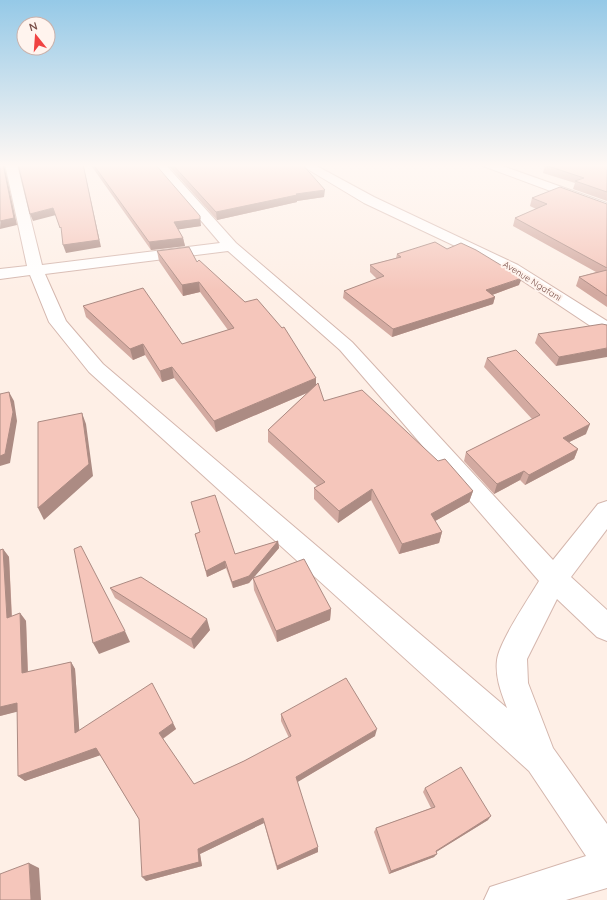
<svg xmlns="http://www.w3.org/2000/svg" width="607" height="900" viewBox="0 0 607 900" font-family="Quicksand,sans-serif">
  <style>
    .lines { fill: none; stroke-linecap: round; stroke-linejoin: round }
    .minor-casing { stroke: #d4b6ad; stroke-width: 2 }
    .minor { fill: #fff; fill-rule: evenodd }
    .wall { fill: #d3aaa1 }
    .shaded-wall { fill: #ac8b83 }
    .building { fill: #f5c6bb; stroke: #ac8b83 }
    .labels { text-anchor: middle; stroke-width: 4; stroke-linejoin: round; paint-order: stroke }
    .far-street-label { font-size: 9px; fill: #7a4f48; stroke: #fff4ee }
  </style>
  <rect width="100%" height="100%" fill="#feefe6"/>
  <g class="lines">
    <!-- minor casing -->
    <g class="minor-casing">
      <path id="minor" d="M5,164H17L42,265L220,243L153,164H165L236,243L352,342L553,560L598,504L607,501V529L571,577L607,610V641L597,637L557,599L527,659L528,683L553,748L607,824V888L566,900H484L490,887L586,856L529,771L89,372L49,322L30,275L0,279V269L27,266ZM228,251L340,350L539,581C529,598 499,642 497,660C495,677 501,692 507,708L103,364L66,321L45,274Z
        M299,164H313L374,197L518,265L607,321V334L601,333L508,271L364,203Z
        M481,164H497L607,203V212L483,166Z"/>
    </g>
    <!-- minor -->
    <use href="#minor" class="minor"/>
  </g>
  <!-- wall -->
  <path class="wall" d="M90,164H155L201,226L178,229L183,238L185,246L151,250Z
    M167,164H302L324,197L297,201V202L217,220Z
    M607,164V201L573,189L575,183L543,173L545,165Z
    M532,198L607,204V307L576,286L579,277L596,272L513,226L515,218L536,209L530,206Z
    M447,249L519,285L492,295L495,297L493,304L392,337L343,298L344,291L377,279L370,272V265L396,258L397,254Z
    M157,251L197,262L316,385L324,401L438,461L473,491L469,502L435,521L442,532L439,543L399,554L371,500L338,523L314,499V488L317,486L268,442V430L307,393L216,432L174,378L162,382L145,355L133,360L86,317L83,306L182,344L228,330L200,292L183,296L159,261Z
    M607,325L556,366L535,343L538,334Z
    M487,358L586,434L569,442L578,449L574,459L525,485L520,480L494,494L464,461L466,452L532,419L484,367Z
    M191,502L235,554L278,541L279,548L254,577L331,609L330,620L277,642L254,590L253,578L249,583L233,588L226,568L207,577L195,534L200,532Z
    M3,549L9,557L12,616L20,613L26,621L28,672L71,662L75,669L79,730L173,723L176,729L163,739L194,784L244,761L289,738L281,721V714L375,736L297,782L318,852L277,870L264,823L200,854L202,866L146,881L139,819L100,755L25,781L18,776V711L0,716V550Z
    M110,588L210,630L194,649L115,598Z
    M425,788L488,820L436,852L434,857L389,874L374,832L376,828L431,808L423,792Z"/>
  <!-- shaded-wall -->
  <path class="shaded-wall" d="M3,164H4L17,225L0,229Z
    M83,164L101,247L66,253L63,245Z
    M325,190L324,197L297,201V202L217,220L216,212L296,194Z
    M53,208L56,215L33,221L30,214Z
    M200,216L201,226L175,230L174,222Z
    M183,238L185,246L151,250L149,242Z
    M522,278L519,285L484,298L486,290Z
    M199,282L200,292L183,296L182,285Z
    M495,297L493,304L392,337L393,329Z
    M143,344L145,355L133,360L130,349Z
    M607,348V357L556,366L559,357Z
    M172,367L174,378L162,382L160,371Z
    M316,378V389L216,432L214,421Z
    M9,392L14,401L17,421L10,463L0,466V456Z
    M82,413L86,424L93,476L44,520L38,508Z
    M590,424L586,434L559,447L563,438Z
    M578,449L574,459L525,485L529,475Z
    M524,471L520,480L494,494L497,484Z
    M372,489L371,500L338,523L339,511Z
    M473,491L469,502L428,525L431,514Z
    M442,532L439,543L399,554L402,544Z
    M278,541L279,548L249,583L233,588L232,582Z
    M3,549L9,557L12,626L7,618Z
    M225,561L226,568L207,577L206,571Z
    M331,609L330,620L277,642L276,631Z
    M20,613L26,621L28,681L22,673Z
    M207,619L210,630L194,649L191,639Z
    M125,631L130,642L99,654L93,643Z
    M71,662L75,669L80,740L75,733Z
    M17,703L24,710L0,716V707Z
    M173,723L176,729L162,739L159,733Z
    M377,729L375,736L296,783V777Z
    M96,748L101,755L25,781L18,776Z
    M491,816L488,820L433,854L436,851Z
    M263,818L264,823L200,854L202,866L146,881L142,877L198,849Z
    M318,847V852L277,870V866Z
    M437,854L434,857L389,874L391,871Z
    M29,863L39,868L41,900H31Z"/>
  <!-- building -->
  <path class="building" d="M0,164H3L14,218L0,221Z
    M18,164H83L99,240L63,245L61,227L60,228L53,208L30,214Z
    M93,164H155L200,216V219L174,222L183,238L149,242Z
    M172,164H302L325,190L296,194L297,195L216,212Z
    M549,164H607V192L575,181L584,178L545,165Z
    M560,187L607,204V268L515,218L547,204L532,198Z
    M435,242L447,249L461,243L476,250L522,278L486,290L495,297L393,329L344,291L384,276L370,265L401,257L397,254Z
    M189,247L197,262L199,260L245,302L257,299L282,328L284,327L316,378L214,421L172,367L160,371L143,344L130,349L83,306L143,288L182,344L234,328L199,282L182,285L157,251Z
    M607,270V296L579,277Z
    M602,324L607,325V348L559,357L538,334Z
    M516,350L590,424L563,438L578,449L529,475L524,471L497,484L466,452L540,415L487,358Z
    M318,383L324,401L362,390L438,461L445,459L473,491L431,514L442,532L402,544L372,489L339,511L314,488L325,482L268,430Z
    M9,392L13,412L5,454L0,456V394Z
    M82,413L89,464L38,508V422Z
    M215,495L235,554L278,541L249,576L232,582L225,561L206,571L195,534L200,532L191,502Z
    M81,546L125,631L93,643L74,549Z
    M3,549L7,618L20,613L22,673L71,662L75,733L152,683L173,723L159,733L194,784L244,761L291,736L281,714L346,678L377,729L296,777L318,847L277,866L263,818L198,849L199,862L142,877L139,819L96,748L18,776L17,703L0,707V550Z
    M304,559L331,609L276,631L253,578Z
    M141,577L207,619L191,639L110,588Z
    M461,767L491,816L436,851L437,854L391,871L376,828L435,807L425,788Z
    M29,863L31,900H0V874Z"/>
  <!-- sky -->
  <linearGradient id="sky" x2="0" y2="1"><stop stop-color="#95c9e7"/><stop offset="0.57" stop-color="#fff8f4"/><stop offset="1" stop-color="#fff8f4" stop-opacity="0"/></linearGradient>
  <rect width="607" height="290" fill="url(#sky)"/>
  <g class="labels">
    <!-- far-street labels -->
    <g class="far-street-label">
      <text transform="translate(532 281) rotate(32)" y="3">Avenue Ngafani</text>
    </g>
  </g>
  <!-- north arrow -->
  <g transform="translate(36 36) rotate(343)"><circle r="19" fill="#fff4ee" stroke="#cab2ac"/>
  <path d="M0-3L7 15L0 10L-7 15Z" fill="#f04342"/>
  <text y="-6" font-size="11" font-weight="bold" text-anchor="middle" fill="#7a4f48">N</text>
  </g>
</svg>
